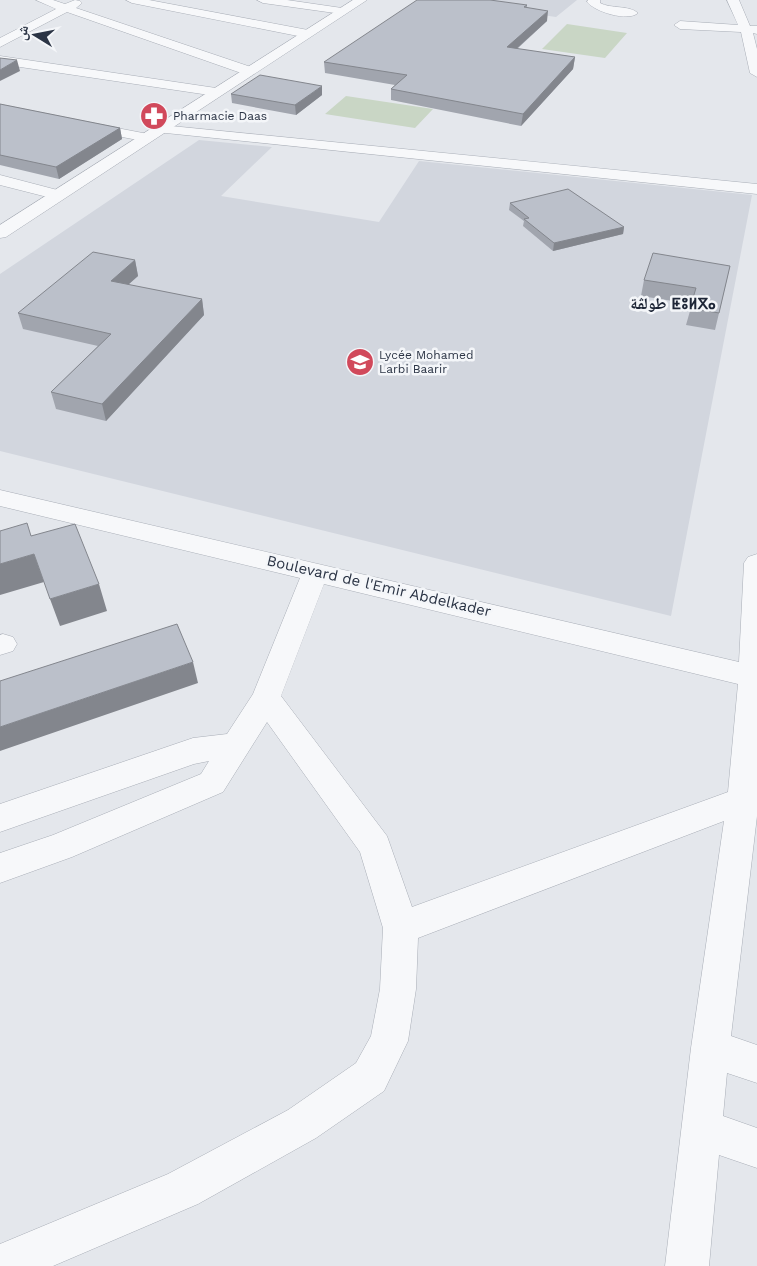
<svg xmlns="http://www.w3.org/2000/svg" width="757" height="1266" viewBox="0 0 757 1266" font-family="'Work Sans','Noto Naskh Arabic','Noto Sans Tifinagh',sans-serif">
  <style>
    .built { fill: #d2d6de }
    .green { fill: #c9d6c5 }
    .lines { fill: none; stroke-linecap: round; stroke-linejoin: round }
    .minor-casing { stroke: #a9aeb7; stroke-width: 1 }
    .tertiary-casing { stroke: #a9aeb7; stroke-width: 1 }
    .minor { fill: #f7f8fa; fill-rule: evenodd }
    .tertiary { fill: #f7f8fa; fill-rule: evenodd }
    .wall { fill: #a1a5ae }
    .shaded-wall { fill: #83868d }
    .building { fill: #bbc0ca; stroke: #83868d }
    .labels { text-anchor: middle; stroke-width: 5; stroke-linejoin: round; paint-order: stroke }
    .far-poi-label { font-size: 12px; fill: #2b3445; stroke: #f4f6f9; text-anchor: start }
    .street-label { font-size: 15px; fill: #2b3445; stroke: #f4f6f9 }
    .far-district-label { font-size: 16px; font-weight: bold; fill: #1d2536; stroke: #f4f6f9 }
  </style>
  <rect width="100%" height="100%" fill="#e4e7ec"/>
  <!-- built -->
  <path class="built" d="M439,0H577L556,17Z
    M199,140L272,147L221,196L379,222L419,161L752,195L671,616L0,451V274Z"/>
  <!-- green -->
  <path class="green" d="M567,24L627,33L605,58L542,49Z
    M346,96L433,109L415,128L325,114Z"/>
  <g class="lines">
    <!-- minor casing -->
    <g class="minor-casing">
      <path id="minor" d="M36,0H53L65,4L75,0L80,1L82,3L76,8L254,68L255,71L254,74H244L67,12L0,47V38L56,9Z
        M126,0H149L308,30L314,34L308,38L132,3Z
        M257,0H287L342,8L348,11L342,14L263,3Z
        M588,0H600V3C611,9 629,5 638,13C628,22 595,12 587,2Z
        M727,0H739L750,26H757V34L753,33L757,49V77L750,73L741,32L680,29L674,25L680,21L738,25Z
        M0,56L216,88L223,92L216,96L0,64Z
        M86,122L148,134L155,138L148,142L81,129L79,126Z
        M161,125L757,184V194L156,132L154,129Z
        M0,175L65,192L67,195L59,200L0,185Z
        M0,490L739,662L744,563L748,557L757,554V816L731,1036L757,1045V1083L727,1073L723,1116L757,1128V1168L719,1155L709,1266H665L691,1048L724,821L418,938L416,989L408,1041L384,1091L316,1138L198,1204L53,1266H0V1244L168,1174L288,1110L356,1063L371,1036L380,989L383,928L360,852L267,722L223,792L72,857L0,883V853L53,835L201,774L209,761L194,764L0,832V804L193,738L227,734L253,694L300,578L0,506ZM324,584L738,684L728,792L412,907L387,836L281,696Z
        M3,634L13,637L17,644L13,651L0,655V635Z"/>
    </g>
    <!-- tertiary casing -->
    <g class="tertiary-casing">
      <path id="tertiary" d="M353,0H367L6,237L0,238V225Z"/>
    </g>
    <!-- minor -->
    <use href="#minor" class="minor"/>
    <!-- tertiary -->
    <use href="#tertiary" class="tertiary"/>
  </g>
  <!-- wall -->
  <path class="wall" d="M527,5V8L547,21L517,49L575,57L573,69L521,126L391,100V89L395,85L325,73L324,62Z
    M231,94L322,95L296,115L232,103Z
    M0,104L120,128L122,139L59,179L0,165Z
    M510,203L624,227L623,234L553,251L523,226L524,221L509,210Z
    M135,260L138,276L128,285L202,299L204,315L106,421L56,409L51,392L98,346L23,329L18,313Z
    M730,266L719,313L715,330L686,325L692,304L641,296L644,280Z"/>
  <!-- shaded-wall -->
  <path class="shaded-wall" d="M548,11L547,21L506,58L507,47Z
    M575,57L573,69L521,126L523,114Z
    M17,60L20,71L0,81V70Z
    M322,86V95L296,115L295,105Z
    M120,128L122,139L59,179L56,167Z
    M624,227L623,234L553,251L554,243Z
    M135,260L138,276L114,297L111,281Z
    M202,299L204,315L106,421L102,404Z
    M34,554L44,582L0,595V564Z
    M99,584L107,611L60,626L50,599Z
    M193,662L198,683L0,751V727Z"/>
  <!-- building -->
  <path class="building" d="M417,0H490L527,5L524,7L548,11L507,47L575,57L523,114L391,89L407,75L324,62Z
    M0,58L17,60L0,70Z
    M260,75L322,86L295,105L231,94Z
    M0,104L120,128L56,167L0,155Z
    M568,189L624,227L554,243L524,219L529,218L510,203Z
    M93,252L135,260L111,281L202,299L102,404L51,392L111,334L18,313Z
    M653,253L730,266L719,313L690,308L696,288L644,280Z
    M27,523L31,536L75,524L99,584L50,599L34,554L0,564V531Z
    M177,624L193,662L0,727V681Z"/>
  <!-- icons -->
  <defs>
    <g id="pharmacy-disc" transform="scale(1.4375)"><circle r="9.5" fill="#d1495b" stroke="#f4f6f9"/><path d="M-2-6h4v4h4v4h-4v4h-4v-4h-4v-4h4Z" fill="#fff"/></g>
    <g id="school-disc" transform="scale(1.4375)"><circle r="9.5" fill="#d1495b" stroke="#f4f6f9"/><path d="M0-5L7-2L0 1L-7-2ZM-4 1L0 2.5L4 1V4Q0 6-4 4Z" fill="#fff"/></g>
  </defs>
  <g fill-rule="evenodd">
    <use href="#pharmacy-disc" x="154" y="116"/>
    <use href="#school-disc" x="360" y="362"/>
  </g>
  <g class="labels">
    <!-- far-poi labels -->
    <g class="far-poi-label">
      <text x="173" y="120">Pharmacie Daas</text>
      <text x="379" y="359">Lycée Mohamed<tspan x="379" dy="14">Larbi Baarir</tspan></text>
    </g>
    <!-- street labels -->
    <g class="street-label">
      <text transform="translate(379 586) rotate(13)" y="5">Boulevard de l'Emir Abdelkader</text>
    </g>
    <!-- far-district labels -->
    <g class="far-district-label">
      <text x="673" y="309">طولڤة ⵟⵓⵍⴳⴰ</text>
    </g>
  </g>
  <!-- north arrow -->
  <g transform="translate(35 35) rotate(280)" stroke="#f4f6f9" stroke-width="4" paint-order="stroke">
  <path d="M0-4L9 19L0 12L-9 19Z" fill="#2b3445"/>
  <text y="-8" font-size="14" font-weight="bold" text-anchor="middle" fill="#2b3445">ش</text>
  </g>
</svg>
